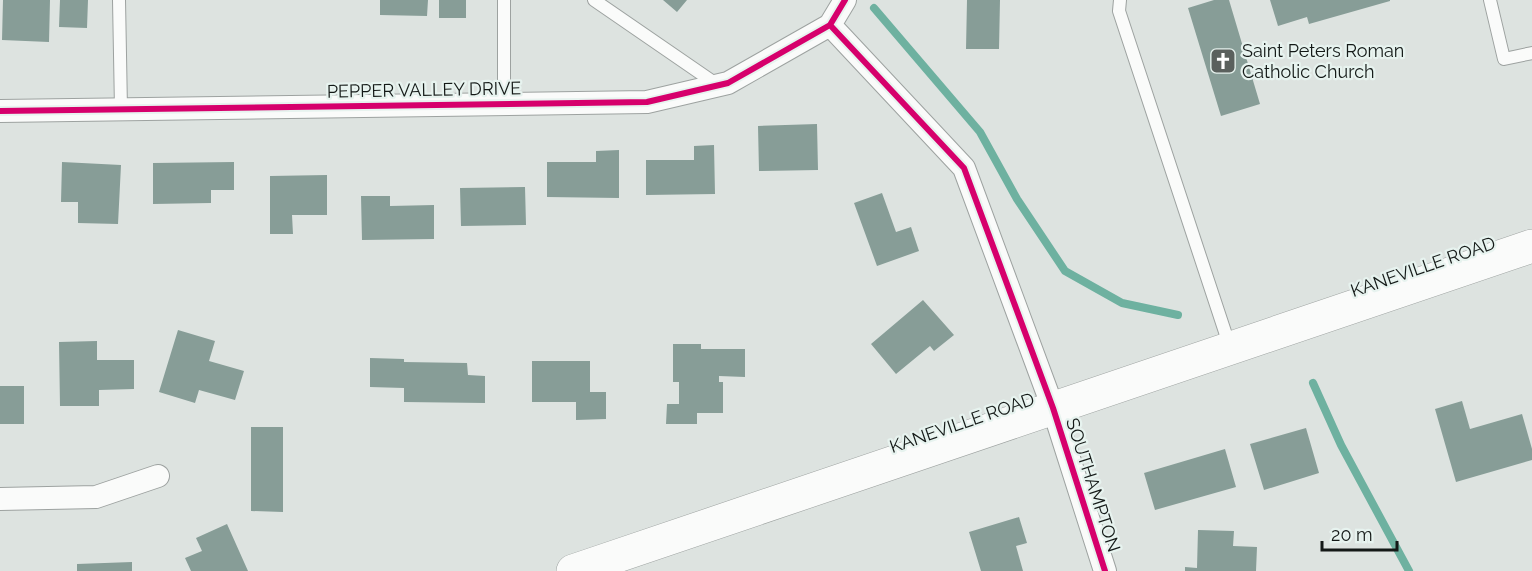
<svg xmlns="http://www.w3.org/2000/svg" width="1532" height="571" viewBox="0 0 1532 571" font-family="Raleway,sans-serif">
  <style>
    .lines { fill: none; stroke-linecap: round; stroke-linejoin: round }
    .stream { stroke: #6eb1a0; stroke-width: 8 }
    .building { fill: #879d97 }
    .lane-casing { stroke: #9da2a0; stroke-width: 14 }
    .street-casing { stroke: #9da2a0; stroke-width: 24 }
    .secondary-casing { stroke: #9da2a0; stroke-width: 34 }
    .lane { stroke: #fafbfa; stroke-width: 12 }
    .street { stroke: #fafbfa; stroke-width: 22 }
    .secondary { stroke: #fafbfa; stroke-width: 33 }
    .cycleway-casing { stroke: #e7f3ef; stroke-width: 10 }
    .cycleway { stroke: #d6006c; stroke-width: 6 }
    .labels { text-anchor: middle; stroke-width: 4.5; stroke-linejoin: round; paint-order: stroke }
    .poi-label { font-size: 18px; fill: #141917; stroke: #e7f3ef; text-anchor: start }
    .street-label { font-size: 18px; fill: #141917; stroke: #e7f3ef }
  </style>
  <rect width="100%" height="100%" fill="#dde3e0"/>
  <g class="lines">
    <!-- stream -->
    <path class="stream" d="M874,8L980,132L1017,199L1065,271L1122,303L1178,315
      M1313,383L1341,445L1409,571"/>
  </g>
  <!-- building -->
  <path class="building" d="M3,0H50L49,42L2,40Z
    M60,0H88L87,28L59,27Z
    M380,0H428L427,16L380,15Z
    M439,0H466V18H439Z
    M663,0H687L677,12Z
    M967,0H1000L999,49H966Z
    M1214,0H1229L1260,104L1221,116L1188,8Z
    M1270,0H1390V1L1309,24L1307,17L1278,26Z
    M817,124L818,170L759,171L758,126Z
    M714,145L715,194L646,195V160H694V146Z
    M619,150V198L547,197V162H596V151Z
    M62,162L121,165L118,224L78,223V202H61Z
    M234,162V190H211V203L153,204V163Z
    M327,175V215H292L293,234H270V176Z
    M525,187L526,225L461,226L460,188Z
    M882,193L896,232L911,227L919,251L877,266L854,203Z
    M361,196H390V206L434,205V239L362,240Z
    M923,300L954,335L934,351L930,346L896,374L871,344Z
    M178,330L215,341L209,361L244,371L235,400L199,390L195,403L159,392Z
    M97,341V360H134V389L99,390V406H60L59,342Z
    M673,344H701V349H745V377L719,376V382H723V413H697V424H666L667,404H679V382H673Z
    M370,358L404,359V362L467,363L468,375L485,376V403L404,402V388L370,387Z
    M532,361H590V392H606V419L576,420V402H532Z
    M0,386H24V424H0Z
    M1462,401L1470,429L1522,414L1532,449V460L1456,482L1435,409Z
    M251,427H283V512L251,511Z
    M1306,428L1319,473L1264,490L1250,444Z
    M1225,449L1236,487L1155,510L1144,473Z
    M1019,517L1027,543L1016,546L1023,571H981L969,532Z
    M227,524L248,571H191L185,558L202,551L196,538Z
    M1198,530L1234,531L1233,546L1257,547L1256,571H1185V567L1197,568Z
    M132,562V571H77V564Z"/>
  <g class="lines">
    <!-- lane casing -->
    <g class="lane-casing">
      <path id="lane" d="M119,0L121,109
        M594,0L719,86
        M1120,0L1119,11L1230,347
        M1490,0L1504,59L1532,53
        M504,104V0"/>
    </g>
    <!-- street casing -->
    <g class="street-casing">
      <path id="street" d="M830,25L964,168L1053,408L1105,571
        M0,111L647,102L728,83L830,25L845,0
        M0,499L96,497L158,476"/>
    </g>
    <!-- secondary casing -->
    <g class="secondary-casing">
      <path id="secondary" d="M573,571L1532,246"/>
    </g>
    <!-- lane -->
    <use href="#lane" class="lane"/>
    <!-- street -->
    <use href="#street" class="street"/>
    <!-- secondary -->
    <use href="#secondary" class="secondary"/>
    <!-- cycleway casing -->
    <g class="cycleway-casing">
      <path id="cycleway" d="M830,25L964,168L1053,408L1105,571
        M0,111L647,102L728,83L830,25L845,0"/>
    </g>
    <!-- cycleway -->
    <use href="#cycleway" class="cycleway"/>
  </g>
  <!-- icons -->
  <defs>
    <g id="church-square" transform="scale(1.35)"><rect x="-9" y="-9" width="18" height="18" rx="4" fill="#5a605d" stroke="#e7f3ef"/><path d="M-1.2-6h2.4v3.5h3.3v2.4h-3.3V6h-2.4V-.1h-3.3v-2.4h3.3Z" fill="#fff"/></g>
  </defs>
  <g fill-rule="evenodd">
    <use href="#church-square" x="1223" y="61"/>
  </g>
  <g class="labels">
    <!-- poi labels -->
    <g class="poi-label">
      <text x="1242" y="57">Saint Peters Roman<tspan x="1242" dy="21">Catholic Church</tspan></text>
    </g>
    <!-- street labels -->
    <g class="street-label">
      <text transform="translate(424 90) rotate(-1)" y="6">PEPPER VALLEY DRIVE</text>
      <text transform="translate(1423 267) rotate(-19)" y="6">KANEVILLE ROAD</text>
      <text transform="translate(962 423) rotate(-19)" y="6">KANEVILLE ROAD</text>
      <text transform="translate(1093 485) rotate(72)" y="6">SOUTHAMPTON</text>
    </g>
  </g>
  <!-- scale -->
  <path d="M1322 541v9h75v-9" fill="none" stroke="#141917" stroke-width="3"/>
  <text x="1331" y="541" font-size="18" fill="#141917" stroke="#e7f3ef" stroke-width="4.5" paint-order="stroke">20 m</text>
</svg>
